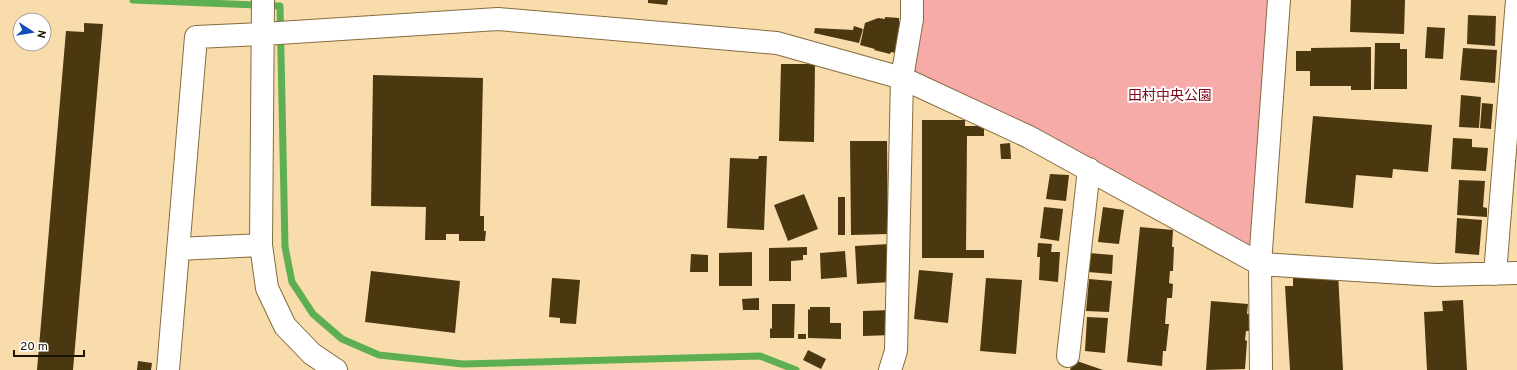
<svg xmlns="http://www.w3.org/2000/svg" width="1517" height="370" viewBox="0 0 1517 370" font-family="Overpass,'Noto Sans JP',sans-serif">
  <style>
    .green { fill: #f6aba9 }
    .lines { fill: none; stroke-linecap: round; stroke-linejoin: round }
    .stream { stroke: #5daf52; stroke-width: 7 }
    .building { fill: #4b3710 }
    .minor-casing { stroke: #856c3f; stroke-width: 24 }
    .minor { stroke: #fff; stroke-width: 22 }
    .labels { text-anchor: middle; stroke-width: 4; stroke-linejoin: round; paint-order: stroke }
    .park-label { font-size: 14px; fill: #7b041a; stroke: #fff }
  </style>
  <rect width="100%" height="100%" fill="#f8dcac"/>
  <!-- green -->
  <path class="green" d="M921,0H1271L1255,250L913,72Z"/>
  <g class="lines">
    <!-- stream -->
    <path class="stream" d="M133,0L280,6L285,247L292,282L313,314L342,339L379,355L463,364L760,356L796,370"/>
  </g>
  <!-- building -->
  <path class="building" d="M648,0H668L667,5L648,3Z
    M1351,0H1405L1404,34L1350,32Z
    M1468,15L1496,16L1495,46L1467,44Z
    M885,17L899,18V22H903L895,53L891,52L890,54L874,50L875,49L860,45L865,23L878,18L885,19Z
    M84,23L103,24L73,370H37L66,31L84,32Z
    M854,26L863,29L859,43L814,33L815,28L853,30Z
    M1427,27L1445,28L1443,59L1425,58Z
    M1375,43H1400V49H1407V89H1374Z
    M1371,47V90H1351V86H1310V71H1296V51H1311V48Z
    M1463,48L1497,50L1495,83L1460,80Z
    M781,64H815L814,142L779,141Z
    M373,75L483,78L480,216H484V231H486L485,241H459V234H446V240H425L426,207L371,206Z
    M1461,95L1481,97L1479,128L1459,127Z
    M1482,103L1493,104L1491,129L1480,128Z
    M1313,116L1432,125L1428,172L1393,169L1392,178L1356,175L1353,208L1305,203Z
    M922,120H965V126H984V136H967L966,250H984V258H922Z
    M1453,138L1472,139V147L1488,148L1486,171L1451,169Z
    M850,141H887L888,234L851,235Z
    M1010,143L1011,159H1001L1000,144Z
    M759,156H767L764,230L727,228L730,158L758,159Z
    M1050,174L1069,175L1066,201L1046,199Z
    M1459,180L1485,181L1483,207L1487,208V217L1457,215Z
    M804,194L818,229L788,241L774,205Z
    M838,197H845V235H838Z
    M1044,207L1063,209L1059,241L1040,238Z
    M1103,207L1124,210L1119,244L1098,242Z
    M1457,218L1482,220L1479,255L1455,253Z
    M1140,227L1173,230L1172,247H1174L1173,271H1170L1169,283L1173,284L1172,298H1167L1165,324H1169L1166,351H1163L1162,366L1127,362Z
    M1038,243L1052,244L1051,252H1060L1058,282L1039,280L1040,257H1037Z
    M889,244L891,282L857,284L855,246Z
    M807,247V255H803V260L791,261V281H769V248Z
    M845,251L847,277L821,279L820,253Z
    M752,252V286H719V253Z
    M1089,253L1113,255L1112,274L1088,272Z
    M691,254L708,255V272H690Z
    M919,270L953,273L948,323L914,319Z
    M371,271L460,281L455,333L365,322Z
    M1338,272L1343,370H1290L1285,286H1293V274Z
    M552,278L580,280L576,324L560,323V318L549,317Z
    M986,278L1022,280L1016,354L980,351Z
    M1089,279L1112,281L1109,312L1086,311Z
    M759,298V310H743L742,299Z
    M1463,300L1467,370H1427L1424,312L1443,311L1442,301Z
    M1211,301L1248,304L1247,314H1251L1250,331H1246L1245,340L1247,341L1245,369L1206,370Z
    M772,304H795L794,338H770V328L772,329Z
    M810,307H830V323H841V339L808,338V309L810,310Z
    M892,310L893,335L863,336V311Z
    M1087,317L1108,318L1105,353L1085,351Z
    M798,334H806V339H798Z
    M808,350L826,359L821,369L803,360Z
    M1074,360L1103,370H1070Z
    M138,361L152,363L151,370H137Z"/>
  <g class="lines">
    <!-- minor casing -->
    <g class="minor-casing">
      <path id="minor" d="M263,0L261,245L267,288L285,326L312,354L336,370
        M178,249L261,245
        M1495,274L1517,0
        M1068,356L1089,169
        M168,370L196,37L263,34L498,19L777,43L902,78L1029,137L1260,264L1436,275L1517,273
        M890,370L896,351L902,78L912,19V0
        M1261,370L1260,264L1279,0"/>
    </g>
    <!-- minor -->
    <use href="#minor" class="minor"/>
  </g>
  <g class="labels">
    <!-- park labels -->
    <g class="park-label">
      <text x="1170" y="100">田村中央公園</text>
    </g>
  </g>
  <!-- north arrow -->
  <g transform="translate(32 32) rotate(102)"><circle r="19" fill="#ffffff" stroke="#a5a19a"/>
  <path d="M0-3L7 15L0 10L-7 15Z" fill="#114eb9"/>
  <text y="-6" font-size="11" font-weight="bold" text-anchor="middle" fill="#1d1403">N</text>
  </g>
  <!-- scale -->
  <path d="M14 350v6h70v-6" fill="none" stroke="#1d1403" stroke-width="2"/>
  <text x="20" y="350" font-size="12" fill="#1d1403" stroke="#ffffff" stroke-width="3" paint-order="stroke">20 m</text>
</svg>
